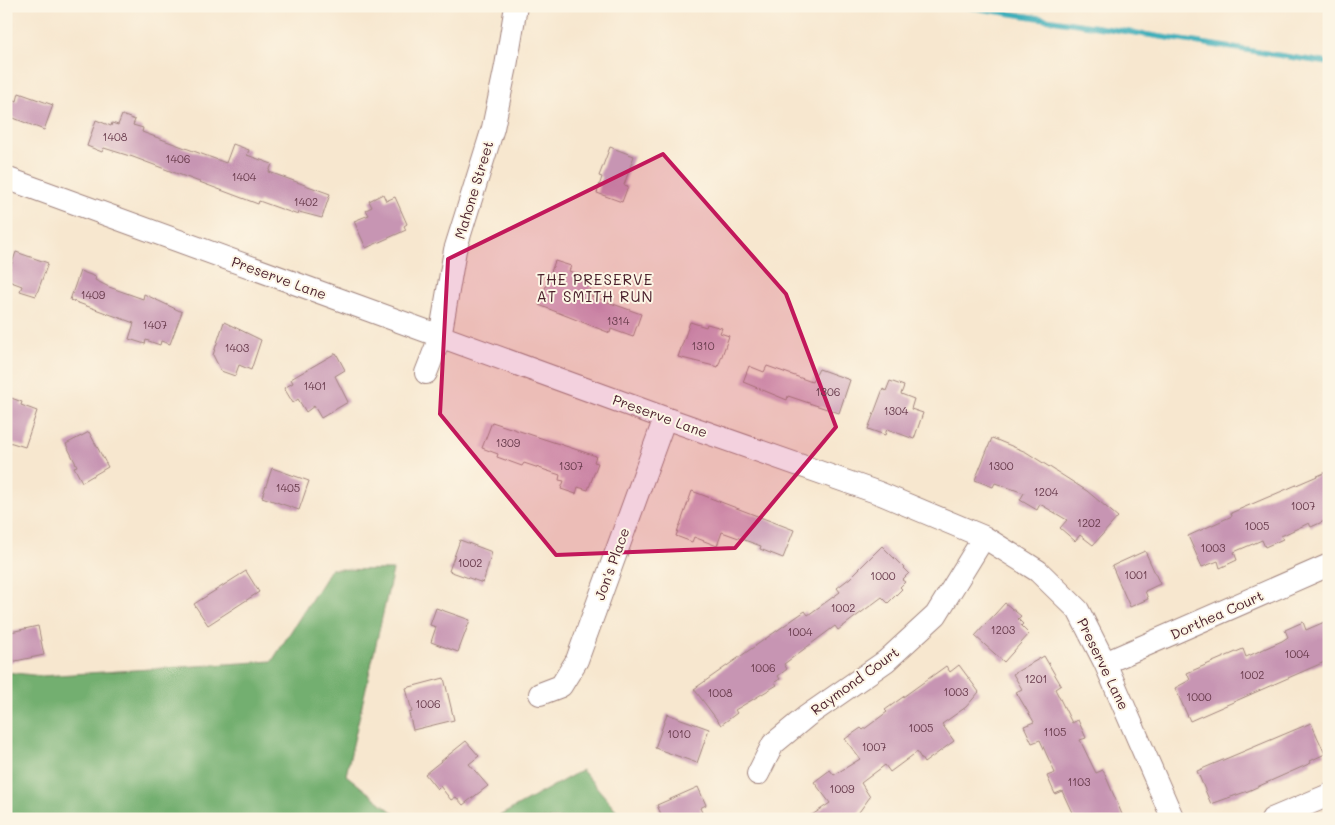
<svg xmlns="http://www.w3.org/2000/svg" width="1335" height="825" viewBox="0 0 1335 825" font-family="Mali,sans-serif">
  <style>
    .forest { fill: #73af6f; stroke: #5e674d }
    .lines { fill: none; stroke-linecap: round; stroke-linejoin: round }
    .stream { stroke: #3eaeba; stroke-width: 5.5 }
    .building { fill: #c795b3 }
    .street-casing { stroke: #a0837d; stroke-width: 24 }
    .street { stroke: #fff; stroke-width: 22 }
    .marked { fill: #c2185b; fill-opacity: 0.2; stroke: #c2185b; stroke-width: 4; stroke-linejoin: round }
    .labels { text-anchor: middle; stroke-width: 4; stroke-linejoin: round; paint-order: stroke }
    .number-label { font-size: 11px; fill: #693c4d }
    .street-label { font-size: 14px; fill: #4a1f2b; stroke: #fcf5e5 }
    .neighbourhood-label { font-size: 15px; letter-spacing: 1px; fill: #4a1f2b; stroke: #fcf5e5 }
  </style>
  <rect width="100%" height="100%" fill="#fcf5e5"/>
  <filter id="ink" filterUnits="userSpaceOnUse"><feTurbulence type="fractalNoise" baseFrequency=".02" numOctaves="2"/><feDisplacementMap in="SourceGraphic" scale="10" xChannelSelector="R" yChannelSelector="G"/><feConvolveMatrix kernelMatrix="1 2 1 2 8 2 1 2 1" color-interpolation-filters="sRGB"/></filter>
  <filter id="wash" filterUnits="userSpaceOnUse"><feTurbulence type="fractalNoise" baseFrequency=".0096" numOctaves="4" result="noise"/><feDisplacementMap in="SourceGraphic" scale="20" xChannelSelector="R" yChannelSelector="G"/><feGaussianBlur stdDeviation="1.12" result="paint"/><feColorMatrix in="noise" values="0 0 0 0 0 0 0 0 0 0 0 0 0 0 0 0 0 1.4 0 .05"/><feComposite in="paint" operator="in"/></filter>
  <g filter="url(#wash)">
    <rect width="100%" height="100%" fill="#f7e7cf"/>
    <!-- forest -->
    <path class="forest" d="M331,569L393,570L346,775L401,819H6V672L42,676L272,661Z
      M582,770L624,819H494Z"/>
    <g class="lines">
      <!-- stream -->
      <path class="stream" d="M962,6L1329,63"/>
    </g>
    <g id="blocks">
      <!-- building -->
      <path class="building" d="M19,93L53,105L44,130L6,115L10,98L17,101Z
        M122,115L135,120L133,125L143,128L142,132L226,163L233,144L249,150L247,155L272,164L269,172L330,194L322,218L299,212L298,215L259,201L258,204L133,157L104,148L102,152L87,146L96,120L111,126L112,123L118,125Z
        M610,147L634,156L624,185L628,186L622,202L597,193L602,177L599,176Z
        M383,194L386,201L395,197L407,224L404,226L406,230L366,248L354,221L369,215L366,210L372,207L369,201Z
        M16,252L48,263L36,296L20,291L22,286L6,280Z
        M555,261L571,266L569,271L593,280L588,295L641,314L633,337L611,329L610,333L539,305Z
        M80,271L96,277L95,280L109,287L143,299L144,294L182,312L170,344L161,341L160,345L146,340L145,344L129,339L134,323L70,300Z
        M224,322L261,340L251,370L239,365L235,376L221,371L213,355Z
        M690,322L706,327L707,324L722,328L720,333L729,336L718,367L678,357Z
        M336,353L345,370L335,376L348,402L321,418L314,406L306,412L298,399L293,403L284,388L293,383L291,379Z
        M749,366L764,372L767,366L812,382L819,369L850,380L839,413L788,396L787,400L743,382Z
        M890,381L904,386L901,394L914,399L911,409L923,413L914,439L887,429L885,435L868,429L883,389L886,391Z
        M6,396L22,402L21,405L37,411L25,447L6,441Z
        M492,422L596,456L594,462L598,463L588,490L578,487L576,494L561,489L564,481L559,480L560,475L524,463L522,466L497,457L498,454L482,448Z
        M89,432L108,467L82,482L74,467L77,466L66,444Z
        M992,438L1026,452L1087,491L1118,517L1093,545L1080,535L1075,541L1060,528L1067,520L1040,504L1037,510L1020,500L1024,493L995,483L993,487L975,480Z
        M272,468L309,481L299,510L262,497Z
        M1329,471V519L1311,527L1309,523L1281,536L1283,539L1265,547L1262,540L1234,552L1237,560L1220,568L1218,561L1202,567L1188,536L1232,516L1231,513Z
        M692,491L794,530L783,558L760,549L761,546L722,532L717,546L694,537L692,542L676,536Z
        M460,540L492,552L483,583L449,571Z
        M882,546L909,573L902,580L905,582L900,587L902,589L888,603L882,597L838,630L835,626L784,664L787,669L778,676L780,679L775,682L777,685L735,710L737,713L721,725L694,689L805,611L808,615L840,592L837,588L850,578Z
        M1145,551L1160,584L1145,591L1148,599L1130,607L1112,566Z
        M246,571L259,592L208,625L194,604Z
        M1005,603L1021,616L1018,619L1023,624L1021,626L1029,634L1004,662L975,636Z
        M436,608L470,620L458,652L431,642L436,627L430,625Z
        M1329,620V660L1190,721L1175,688L1190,680L1187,673L1243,649L1246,657L1282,641L1288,637L1285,630L1303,622L1306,630Z
        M38,626L44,655L6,663V633Z
        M1044,656L1061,685L1055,689L1072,723L1078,720L1086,738L1080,740L1093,767L1096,773L1103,770L1124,819H1075L1062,791L1055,794L1047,776L1055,773L1040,740L1032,743L1024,726L1034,722L1016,692L1022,689L1013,674Z
        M959,665L979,692L966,707L942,724L954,741L924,763L917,752L890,772L885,765L861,783L870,797L854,819H806L830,803L814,782L830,770L834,775L860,759L845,739L861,728L863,730L887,712L885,710L946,666L950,672Z
        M444,678L454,720L413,730L409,713L412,712L406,688Z
        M667,714L709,729L697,763L655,748Z
        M1311,723L1325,754L1310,761L1311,763L1248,791L1211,804L1197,771Z
        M466,741L479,756L469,764L488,786L463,805L456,797L451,800L440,786L437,789L425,774Z
        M698,787L706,805L700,808L705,819H663L657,805Z"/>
    </g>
  </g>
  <g filter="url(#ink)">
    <use href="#blocks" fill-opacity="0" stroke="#a0837d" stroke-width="1"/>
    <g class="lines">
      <!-- street casing -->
      <g class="street-casing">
        <path id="street" d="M6,178L665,418L879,493L984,537L1038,571L1078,610L1105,663L1173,819
          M426,373L440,337L455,250L493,128L506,66L516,6
          M1105,663L1329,565
          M540,694L561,686L577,660L665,418
          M758,774L773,744L807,716L886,661L936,615L984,537
          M1272,819L1329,795"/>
      </g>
      <!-- street -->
      <use href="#street" class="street"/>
    </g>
  </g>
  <!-- marked area -->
  <path class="marked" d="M663,154L786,294L836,427L735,548L556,555L440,414L448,259Z"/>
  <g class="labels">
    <!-- number labels -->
    <g class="number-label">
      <text x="115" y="141">1408</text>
      <text x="178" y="163">1406</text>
      <text x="244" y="181">1404</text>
      <text x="306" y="206">1402</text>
      <text x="93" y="299">1409</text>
      <text x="618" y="325">1314</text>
      <text x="155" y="329">1407</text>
      <text x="703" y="350">1310</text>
      <text x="237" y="352">1403</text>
      <text x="315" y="390">1401</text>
      <text x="828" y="396">1306</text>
      <text x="896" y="415">1304</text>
      <text x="508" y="447">1309</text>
      <text x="571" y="470">1307</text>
      <text x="1001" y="470">1300</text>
      <text x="288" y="492">1405</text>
      <text x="1046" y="496">1204</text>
      <text x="1303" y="510">1007</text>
      <text x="1089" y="527">1202</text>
      <text x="1257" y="530">1005</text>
      <text x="1213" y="552">1003</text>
      <text x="470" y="567">1002</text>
      <text x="1136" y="579">1001</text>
      <text x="883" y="580">1000</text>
      <text x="843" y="612">1002</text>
      <text x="1003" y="634">1203</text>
      <text x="800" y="636">1004</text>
      <text x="1297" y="658">1004</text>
      <text x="763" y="672">1006</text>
      <text x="1252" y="679">1002</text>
      <text x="1036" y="683">1201</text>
      <text x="956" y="696">1003</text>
      <text x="720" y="697">1008</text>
      <text x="1199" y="701">1000</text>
      <text x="428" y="708">1006</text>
      <text x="921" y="732">1005</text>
      <text x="1055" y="736">1105</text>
      <text x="679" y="738">1010</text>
      <text x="874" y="751">1007</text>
      <text x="1079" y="786">1103</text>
      <text x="842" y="793">1009</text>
    </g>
    <!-- street labels -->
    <g class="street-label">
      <text transform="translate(474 190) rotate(-73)" y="5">Mahone Street</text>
      <text transform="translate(279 278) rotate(20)" y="5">Preserve Lane</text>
      <text transform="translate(660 416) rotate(20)" y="5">Preserve Lane</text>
      <text transform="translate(612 564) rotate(-70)" y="5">Jon's Place</text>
      <text transform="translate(1217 615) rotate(-24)" y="5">Dorthea Court</text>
      <text transform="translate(1103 664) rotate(64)" y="5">Preserve Lane</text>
      <text transform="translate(855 681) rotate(-36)" y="5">Raymond Court</text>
    </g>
    <!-- neighbourhood labels -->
    <g class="neighbourhood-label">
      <text x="595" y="285">THE PRESERVE<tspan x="595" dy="17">AT SMITH RUN</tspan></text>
    </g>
  </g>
  <!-- margin -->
  <rect width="1335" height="825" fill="none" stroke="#fcf5e5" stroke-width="25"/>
</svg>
